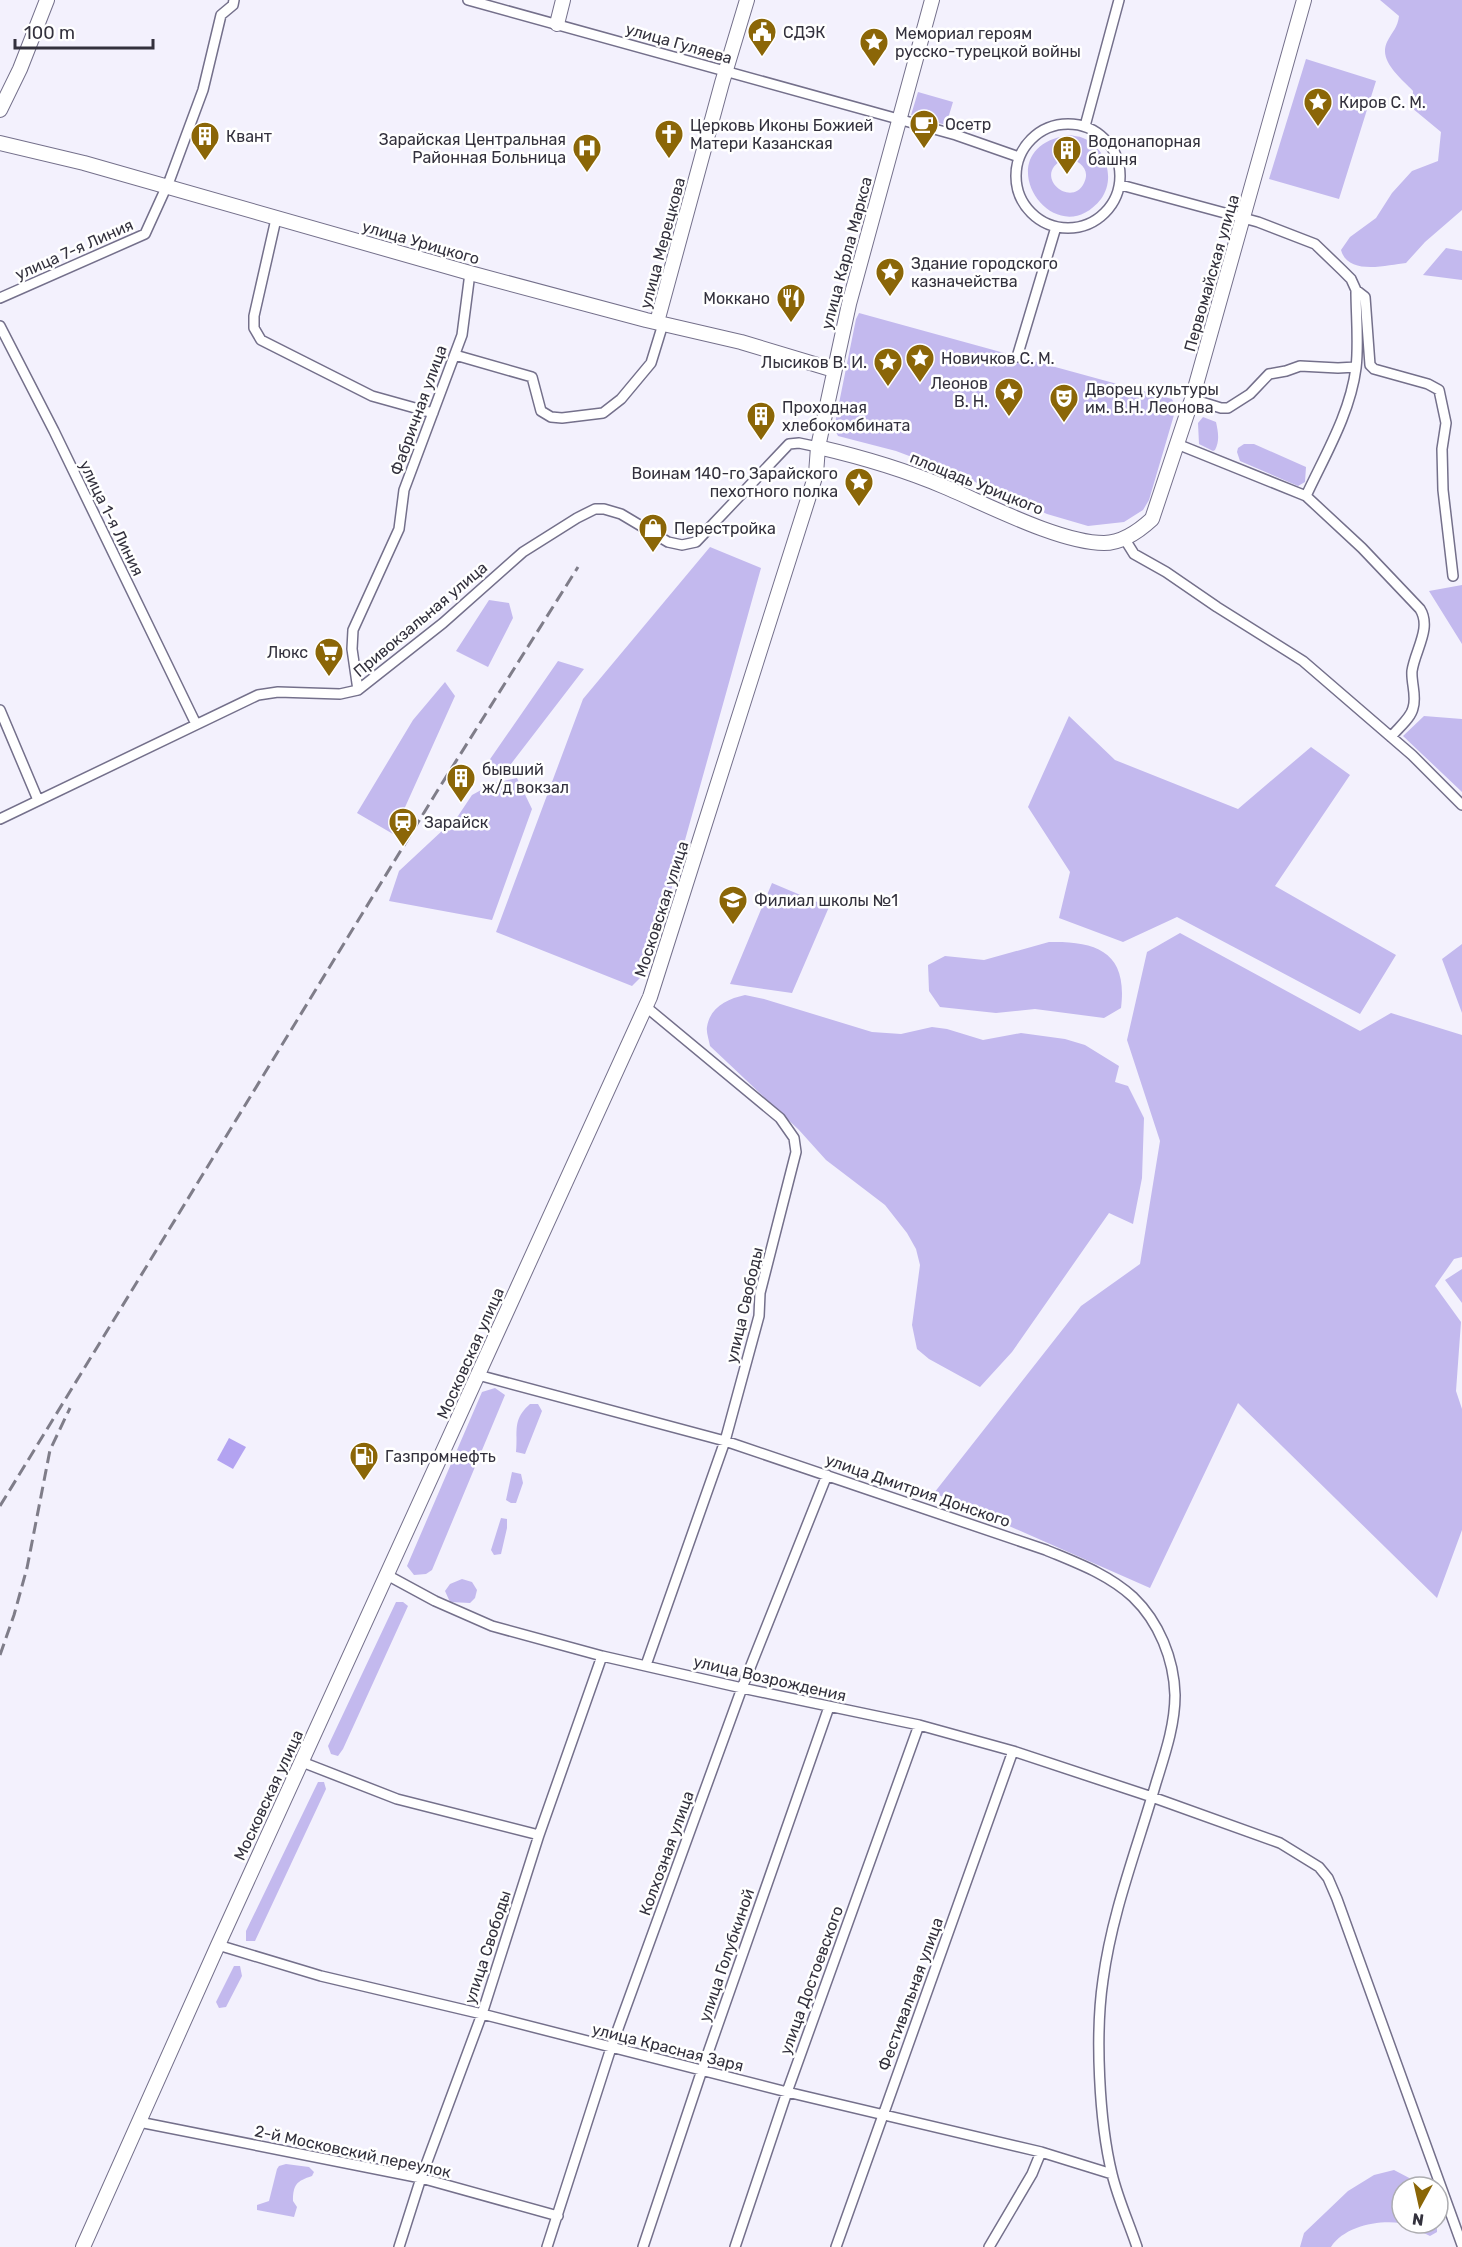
<svg xmlns="http://www.w3.org/2000/svg" width="1462" height="2247" viewBox="0 0 1462 2247" font-family="Rubik,sans-serif">
  <style>
    .green { fill: #c3b9ee; fill-rule: evenodd }
    .water { fill: #b3a3f1 }
    .lines { fill: none; stroke-linecap: round; stroke-linejoin: round }
    .street-casing { stroke: #74708b; stroke-width: 12 }
    .secondary-casing { stroke: #74708b; stroke-width: 16 }
    .street { stroke: #fff; stroke-width: 9 }
    .secondary { stroke: #fff; stroke-width: 14 }
    .rail { stroke: #7f7d89; stroke-width: 3; stroke-dasharray: 12 6; stroke-linecap: butt }
    .labels { text-anchor: middle; stroke-width: 5; stroke-linejoin: round; paint-order: stroke }
    .poi-label { font-size: 16px; fill: #33313d; stroke: #fff; text-anchor: start }
    .street-label { font-size: 16px; fill: #33313d; stroke: #fff }
  </style>
  <rect width="100%" height="100%" fill="#f3f1fd"/>
  <!-- green -->
  <path class="green" d="M1380,0H1462V210L1425,242L1406,263C1387,265 1348,276 1341,250L1350,237L1376,218L1392,193L1412,171L1438,161L1441,132L1412,108L1413,91C1401,78 1378,61 1387,42C1392,32 1398,27 1399,16Z
    M1306,59L1376,81L1339,199L1269,179Z
    M918,92L953,102L946,125L911,115Z
    M1069,135C1073,136 1079,136 1083,138C1106,147 1116,179 1101,199C1053,259 982,148 1069,135ZM1066,158C1079,160 1091,169 1084,183C1071,210 1029,174 1066,158Z
    M1446,248L1462,251V280L1423,275Z
    M859,313L1172,399L1175,406L1174,415L1149,500L1143,510L1124,522L1088,526L1047,514L957,474L896,451L838,436L834,428L856,319Z
    M1203,417L1216,422C1218,431 1220,441 1215,450L1213,451L1199,444L1198,423Z
    M1244,444H1254L1306,467L1305,482L1298,486L1240,461L1237,452L1238,448Z
    M710,547L761,568L649,969L632,986L496,932L583,699Z
    M1462,585V644L1429,591Z
    M489,600L509,603L513,618L488,667L456,651Z
    M558,661L584,669L504,773L486,765Z
    M445,682L455,696L393,834L357,813L413,720Z
    M1069,716L1115,760L1238,809L1311,747L1350,775L1275,886L1396,955L1360,1014L1177,917L1123,942L1059,918L1070,872L1028,807Z
    M1424,716L1462,719V792L1403,736Z
    M517,778L532,809L492,920L389,901L399,871L458,816L472,795L494,783Z
    M772,883L829,907L792,993L730,984Z
    M1180,933L1360,1031L1391,1013L1462,1035V1257L1454,1259L1435,1286L1461,1322L1456,1391L1462,1409V1530L1437,1598L1238,1403L1150,1588L934,1493L1081,1306L1140,1264L1160,1141L1127,1040L1147,952Z
    M1049,942C1097,941 1128,952 1121,1008L1104,1018L1035,1009L996,1013L940,1007L929,991L928,965L945,956L984,960Z
    M1462,944V1013L1442,959Z
    M745,995L764,999L872,1032L901,1034L932,1027L947,1029L983,1040L1021,1033L1065,1039L1085,1045L1119,1066L1115,1082L1128,1086L1144,1118L1142,1178L1133,1224L1109,1213L1012,1352L980,1387L929,1359L917,1349L912,1325L920,1265L916,1249L907,1233L885,1205L826,1160L799,1130L710,1046C709,1040 706,1032 707,1027C710,1007 727,999 745,995Z
    M1462,1269V1303L1445,1280Z
    M495,1388L505,1395L432,1570L426,1574L414,1575L407,1566L482,1392Z
    M530,1404H538L542,1411L525,1454L516,1452C518,1430 512,1420 530,1404Z
    M512,1472L521,1474L523,1483L516,1503H511L506,1500Z
    M501,1518L507,1519V1528L501,1554L494,1555L491,1550Z
    M462,1579L472,1582L477,1590L475,1598L470,1603L450,1602L445,1591L450,1584Z
    M396,1602H403L408,1606L343,1749L338,1756L331,1754L328,1746Z
    M318,1782H324L326,1789L255,1941H246V1931Z
    M234,1966H240L242,1976L226,2007L219,2008L216,2002Z
    M286,2164L309,2167L314,2172L312,2176C297,2181 293,2184 293,2201L297,2207L294,2217L257,2210V2205L269,2201L277,2169L279,2166Z
    M1394,2170L1415,2181L1422,2187H1402V2223H1437V2232L1430,2236C1421,2232 1409,2224 1400,2223C1376,2220 1344,2227 1331,2247H1300L1304,2233L1348,2191L1374,2175Z"/>
  <!-- water -->
  <path class="water" d="M229,1438L246,1447L233,1469L217,1460Z"/>
  <g class="lines">
    <!-- street casing -->
    <g class="street-casing">
      <path id="street" d="M468,0L956,135L1019,157
        M1016 176a52 52 0 1 1 104 0a52 52 0 1 1-104 0Z
        M1085,126L1119,0
        M1121,185L1258,222L1315,244L1342,270L1351,279L1356,290L1365,297L1370,365L1374,369L1428,384L1439,390L1446,423L1442,449L1443,490L1453,576
        M276,219L254,316V328L261,340L372,396L433,413
        M0,298L145,234L170,179L203,90L221,15L233,5L234,0
        M0,326L54,431L196,724
        M455,355L532,377L541,411L551,417L562,418L603,413L621,399L651,363L663,324
        M1017,357L1056,227
        M1192,399L1221,408H1228L1250,394L1269,374L1286,371L1300,366L1338,368L1356,367
        M1177,444L1306,496L1362,548L1420,609C1432,628 1415,650 1412,671C1411,683 1417,696 1413,708C1411,718 1398,728 1391,737
        M1306,496C1325,455 1350,414 1356,368C1359,343 1356,315 1356,290
        M1124,538L1134,554L1166,572L1217,607L1303,661L1412,755L1462,805
        M358,690L352,649L353,630L399,529L404,490L462,335L470,273
        M0,710L38,800
        M0,819L258,695L278,692L340,694L358,690L443,623L523,552L577,518L595,509H604L621,514L668,542L682,545L696,542L789,444L799,443L818,447
        M645,1006L780,1118L794,1138L796,1152L760,1293L759,1316L725,1441L646,1665
        M478,1375L725,1441L1046,1550C1077,1563 1108,1574 1133,1597C1159,1622 1174,1659 1175,1695C1175,1725 1165,1754 1156,1783C1137,1849 1112,1912 1103,1980C1095,2034 1099,2121 1112,2174C1118,2199 1129,2223 1137,2247
        M387,1575L435,1601L492,1626L602,1656L742,1688L919,1725L1013,1751L1152,1797L1280,1843L1319,1867L1328,1878L1337,1899L1462,2245
        M302,1762L397,1799L539,1835
        M218,1945L321,1976L482,2014L787,2092L1041,2152L1112,2174
        M139,2122L421,2178L558,2216
        M399,2247L421,2178L482,2014L539,1835L602,1656
        M547,2247L611,2048L742,1688L827,1475
        M643,2247L702,2070L829,1707
        M735,2247L787,2092L919,1725
        M836,2247L1013,1751
        M989,2247L1032,2174L1041,2152"/>
    </g>
    <!-- secondary casing -->
    <g class="secondary-casing">
      <path id="secondary" d="M557,24L563,0
        M0,110L20,69L47,0
        M0,143L84,163L470,273L646,320L741,342L834,370
        M657,322L722,83L747,0
        M818,447C861,457 903,469 945,487C986,504 1060,543 1104,543C1122,543 1139,531 1152,519L1192,399L1304,0
        M83,2247L218,1945L650,997L816,474L818,447L849,304L932,0"/>
    </g>
    <!-- street -->
    <use href="#street" class="street"/>
    <!-- secondary -->
    <use href="#secondary" class="secondary"/>
    <!-- rail -->
    <path class="rail" d="M0,1506L436,793L578,567
      M0,1655L14,1615L27,1568L50,1450L70,1408"/>
  </g>
  <!-- icons -->
  <defs>
    <g id="civic-pin" transform="scale(1.5)"><path d="M0 17L-7.5 6A9.5 9.5 0 1 1 7.5 6Z" fill="#8b6607" stroke="#fff"/><path d="M-.6-6.5H3V-4.5H.6V-3L4-1V1h2V6H-6V1h2V-1L-.6-3ZM-1.2 2.5V6h2.4V2.5Z" fill="#fff"/></g>
    <g id="sight-pin" transform="scale(1.5)"><path d="M0 17L-7.5 6A9.5 9.5 0 1 1 7.5 6Z" fill="#8b6607" stroke="#fff"/><path d="M0-6L1.8-2.2L6-1.7L2.9 1.2L3.7 5.4L0 3.3L-3.7 5.4L-2.9 1.2L-6-1.7L-1.8-2.2Z" fill="#fff"/></g>
    <g id="cafe-pin" transform="scale(1.5)"><path d="M0 17L-7.5 6A9.5 9.5 0 1 1 7.5 6Z" fill="#8b6607" stroke="#fff"/><path d="M-5.5-4.5H6V0H3Q3 3.5 0 3.5H-2.5Q-5.5 3.5-5.5 0ZM3-3.2v2h1.7v-2ZM-6 4.5H4V6H-6Z" fill="#fff"/></g>
    <g id="church-pin" transform="scale(1.5)"><path d="M0 17L-7.5 6A9.5 9.5 0 1 1 7.5 6Z" fill="#8b6607" stroke="#fff"/><path d="M-1.2-6h2.4v3.5h3.3v2.4h-3.3V6h-2.4V-.1h-3.3v-2.4h3.3Z" fill="#fff"/></g>
    <g id="building-pin" transform="scale(1.5)"><path d="M0 17L-7.5 6A9.5 9.5 0 1 1 7.5 6Z" fill="#8b6607" stroke="#fff"/><path d="M-4-6H4V6H1V3H-1V6H-4ZM-2.5-4.3h1.7v1.8h-1.7ZM.8-4.3h1.7v1.8H.8ZM-2.5-1h1.7V.8h-1.7ZM.8-1h1.7V.8H.8Z" fill="#fff"/></g>
    <g id="hospital-pin" transform="scale(1.5)"><path d="M0 17L-7.5 6A9.5 9.5 0 1 1 7.5 6Z" fill="#8b6607" stroke="#fff"/><path d="M-5-5h3v3.5h4V-5h3V5h-3V1.5h-4V5h-3Z" fill="#fff"/></g>
    <g id="restaurant-pin" transform="scale(1.5)"><path d="M0 17L-7.5 6A9.5 9.5 0 1 1 7.5 6Z" fill="#8b6607" stroke="#fff"/><path d="M-5-6h1v4h1v-4h1v4h1v-4h1v5L-1.5 .5V6h-2V.5L-5-1ZM5-6V6H3V1.5H1.5Q1.5-4 5-6Z" fill="#fff"/></g>
    <g id="theatre-pin" transform="scale(1.5)"><path d="M0 17L-7.5 6A9.5 9.5 0 1 1 7.5 6Z" fill="#8b6607" stroke="#fff"/><path d="M-5-5.5Q0-4 5-5.5V0Q5 5 0 6Q-5 5-5 0ZM-3.3-2.5H-1v1.5H-3.3ZM1-2.5H3.3v1.5H1ZM-2.8 1Q0 5.5 2.8 1Z" fill="#fff"/></g>
    <g id="shop-pin" transform="scale(1.5)"><path d="M0 17L-7.5 6A9.5 9.5 0 1 1 7.5 6Z" fill="#8b6607" stroke="#fff"/><path d="M-5-2.5h2.3a2.7 3.5 0 0 1 5.4 0H5L5.5 6h-11ZM-1.5-2.5h3a1.5 2.3 0 0 0-3 0Z" fill="#fff"/></g>
    <g id="supermarket-pin" transform="scale(1.5)"><path d="M0 17L-7.5 6A9.5 9.5 0 1 1 7.5 6Z" fill="#8b6607" stroke="#fff"/><path d="M-6-5.5h2.5l.6 2H6L4.5 2H-2.5L-4.4-4H-6ZM-1.5 3.2a1.3 1.3 0 1 0 .1 0ZM3 3.2a1.3 1.3 0 1 0 .1 0Z" fill="#fff"/></g>
    <g id="station-pin" transform="scale(1.5)"><path d="M0 17L-7.5 6A9.5 9.5 0 1 1 7.5 6Z" fill="#8b6607" stroke="#fff"/><path d="M-3-6H3Q5-6 5-4V2Q5 4 3 4L4.5 6H3L1.5 4h-3L-3 6H-4.5L-3 4Q-5 4-5 2V-4Q-5-6-3-6ZM-3.5-4v3h7v-3ZM-3.5 1v1.5H-2V1ZM2 1v1.5H3.5V1Z" fill="#fff"/></g>
    <g id="school-pin" transform="scale(1.5)"><path d="M0 17L-7.5 6A9.5 9.5 0 1 1 7.5 6Z" fill="#8b6607" stroke="#fff"/><path d="M0-5L7-2L0 1L-7-2ZM-4 1L0 2.5L4 1V4Q0 6-4 4Z" fill="#fff"/></g>
    <g id="fuel-pin" transform="scale(1.5)"><path d="M0 17L-7.5 6A9.5 9.5 0 1 1 7.5 6Z" fill="#8b6607" stroke="#fff"/><path d="M-5.5-6h7V0h2V4h1.3V-2.5L3-4.5l.8-.8L6-3V5H2.5V1h-1V6h-7ZM-4.2-4.7v3.2H.2V-4.7Z" fill="#fff"/></g>
  </defs>
  <g fill-rule="evenodd">
    <use href="#civic-pin" x="762" y="32"/>
    <use href="#sight-pin" x="874" y="42"/>
    <use href="#sight-pin" x="1318" y="102"/>
    <use href="#cafe-pin" x="924" y="124"/>
    <use href="#church-pin" x="669" y="134"/>
    <use href="#building-pin" x="205" y="136"/>
    <use href="#hospital-pin" x="587" y="148"/>
    <use href="#building-pin" x="1067" y="150"/>
    <use href="#sight-pin" x="890" y="272"/>
    <use href="#restaurant-pin" x="791" y="298"/>
    <use href="#sight-pin" x="920" y="358"/>
    <use href="#sight-pin" x="888" y="362"/>
    <use href="#sight-pin" x="1009" y="392"/>
    <use href="#theatre-pin" x="1064" y="398"/>
    <use href="#building-pin" x="761" y="416"/>
    <use href="#sight-pin" x="859" y="482"/>
    <use href="#shop-pin" x="653" y="528"/>
    <use href="#supermarket-pin" x="329" y="652"/>
    <use href="#building-pin" x="461" y="778"/>
    <use href="#station-pin" x="403" y="822"/>
    <use href="#school-pin" x="733" y="900"/>
    <use href="#fuel-pin" x="364" y="1456"/>
  </g>
  <g class="labels">
    <!-- poi labels -->
    <g class="poi-label">
      <text x="783" y="38">СДЭК</text>
      <text x="895" y="39">Мемориал героям<tspan x="895" dy="18">русско-турецкой войны</tspan></text>
      <text x="1339" y="108">Киров С. М.</text>
      <text x="945" y="130">Осетр</text>
      <text x="690" y="131">Церковь Иконы Божией<tspan x="690" dy="18">Матери Казанская</tspan></text>
      <text x="226" y="142">Квант</text>
      <text x="566" y="145" text-anchor="end">Зарайская Центральная<tspan x="566" dy="18">Районная Больница</tspan></text>
      <text x="1088" y="147">Водонапорная<tspan x="1088" dy="18">башня</tspan></text>
      <text x="911" y="269">Здание городского<tspan x="911" dy="18">казначейства</tspan></text>
      <text x="770" y="304" text-anchor="end">Моккано</text>
      <text x="941" y="364">Новичков С. М.</text>
      <text x="867" y="368" text-anchor="end">Лысиков В. И.</text>
      <text x="988" y="389" text-anchor="end">Леонов<tspan x="988" dy="18">В. Н.</tspan></text>
      <text x="1085" y="395">Дворец культуры<tspan x="1085" dy="18">им. В.Н. Леонова</tspan></text>
      <text x="782" y="413">Проходная<tspan x="782" dy="18">хлебокомбината</tspan></text>
      <text x="838" y="479" text-anchor="end">Воинам 140-го Зарайского<tspan x="838" dy="18">пехотного полка</tspan></text>
      <text x="674" y="534">Перестройка</text>
      <text x="308" y="658" text-anchor="end">Люкс</text>
      <text x="482" y="775">бывший<tspan x="482" dy="18">ж/д вокзал</tspan></text>
      <text x="424" y="828">Зарайск</text>
      <text x="754" y="906">Филиал школы №1</text>
      <text x="385" y="1462">Газпромнефть</text>
    </g>
    <!-- street labels -->
    <g class="street-label">
      <text transform="translate(679 43) rotate(16)" y="6">улица Гуляева</text>
      <text transform="translate(421 242) rotate(16)" y="6">улица Урицкого</text>
      <text transform="translate(662 243) rotate(-75)" y="6">улица Мерецкова</text>
      <text transform="translate(74 249) rotate(-24)" y="6">улица 7-я Линия</text>
      <text transform="translate(846 253) rotate(-75)" y="6">улица Карла Маркса</text>
      <text transform="translate(1211 273) rotate(-74)" y="6">Первомайская улица</text>
      <text transform="translate(418 410) rotate(-70)" y="6">Фабричная улица</text>
      <text transform="translate(977 483) rotate(22)" y="6">площадь Урицкого</text>
      <text transform="translate(112 518) rotate(64)" y="6">улица 1-я Линия</text>
      <text transform="translate(420 619) rotate(-40)" y="6">Привокзальная улица</text>
      <text transform="translate(661 909) rotate(-72)" y="6">Московская улица</text>
      <text transform="translate(744 1305) rotate(-77)" y="6">улица Свободы</text>
      <text transform="translate(470 1353) rotate(-66)" y="6">Московская улица</text>
      <text transform="translate(918 1490) rotate(19)" y="6">улица Дмитрия Донского</text>
      <text transform="translate(770 1678) rotate(13)" y="6">улица Возрождения</text>
      <text transform="translate(268 1795) rotate(-65)" y="6">Московская улица</text>
      <text transform="translate(666 1853) rotate(-70)" y="6">Колхозная улица</text>
      <text transform="translate(487 1947) rotate(-72)" y="6">улица Свободы</text>
      <text transform="translate(726 1955) rotate(-71)" y="6">улица Голубкиной</text>
      <text transform="translate(811 1980) rotate(-70)" y="6">улица Достоевского</text>
      <text transform="translate(910 1994) rotate(-70)" y="6">Фестивальная улица</text>
      <text transform="translate(668 2047) rotate(14)" y="6">улица Красная Заря</text>
      <text transform="translate(353 2151) rotate(12)" y="6">2-й Московский переулок</text>
    </g>
  </g>
  <!-- north arrow -->
  <g transform="translate(1420 2205) rotate(188)"><circle r="28" fill="#ffffff" stroke="#adadb1" stroke-width="1.5"/>
  <path d="M0-4.5L10 22L0 15L-10 22Z" fill="#8b6607"/>
  <text y="-9" font-size="16" font-weight="bold" text-anchor="middle" fill="#33313d">N</text>
  </g>
  <!-- scale -->
  <path d="M15 39v9h138v-9" fill="none" stroke="#33313d" stroke-width="3"/>
  <text x="24" y="39" font-size="18" fill="#33313d" stroke="#ffffff" stroke-width="4.5" paint-order="stroke">100 m</text>
</svg>
